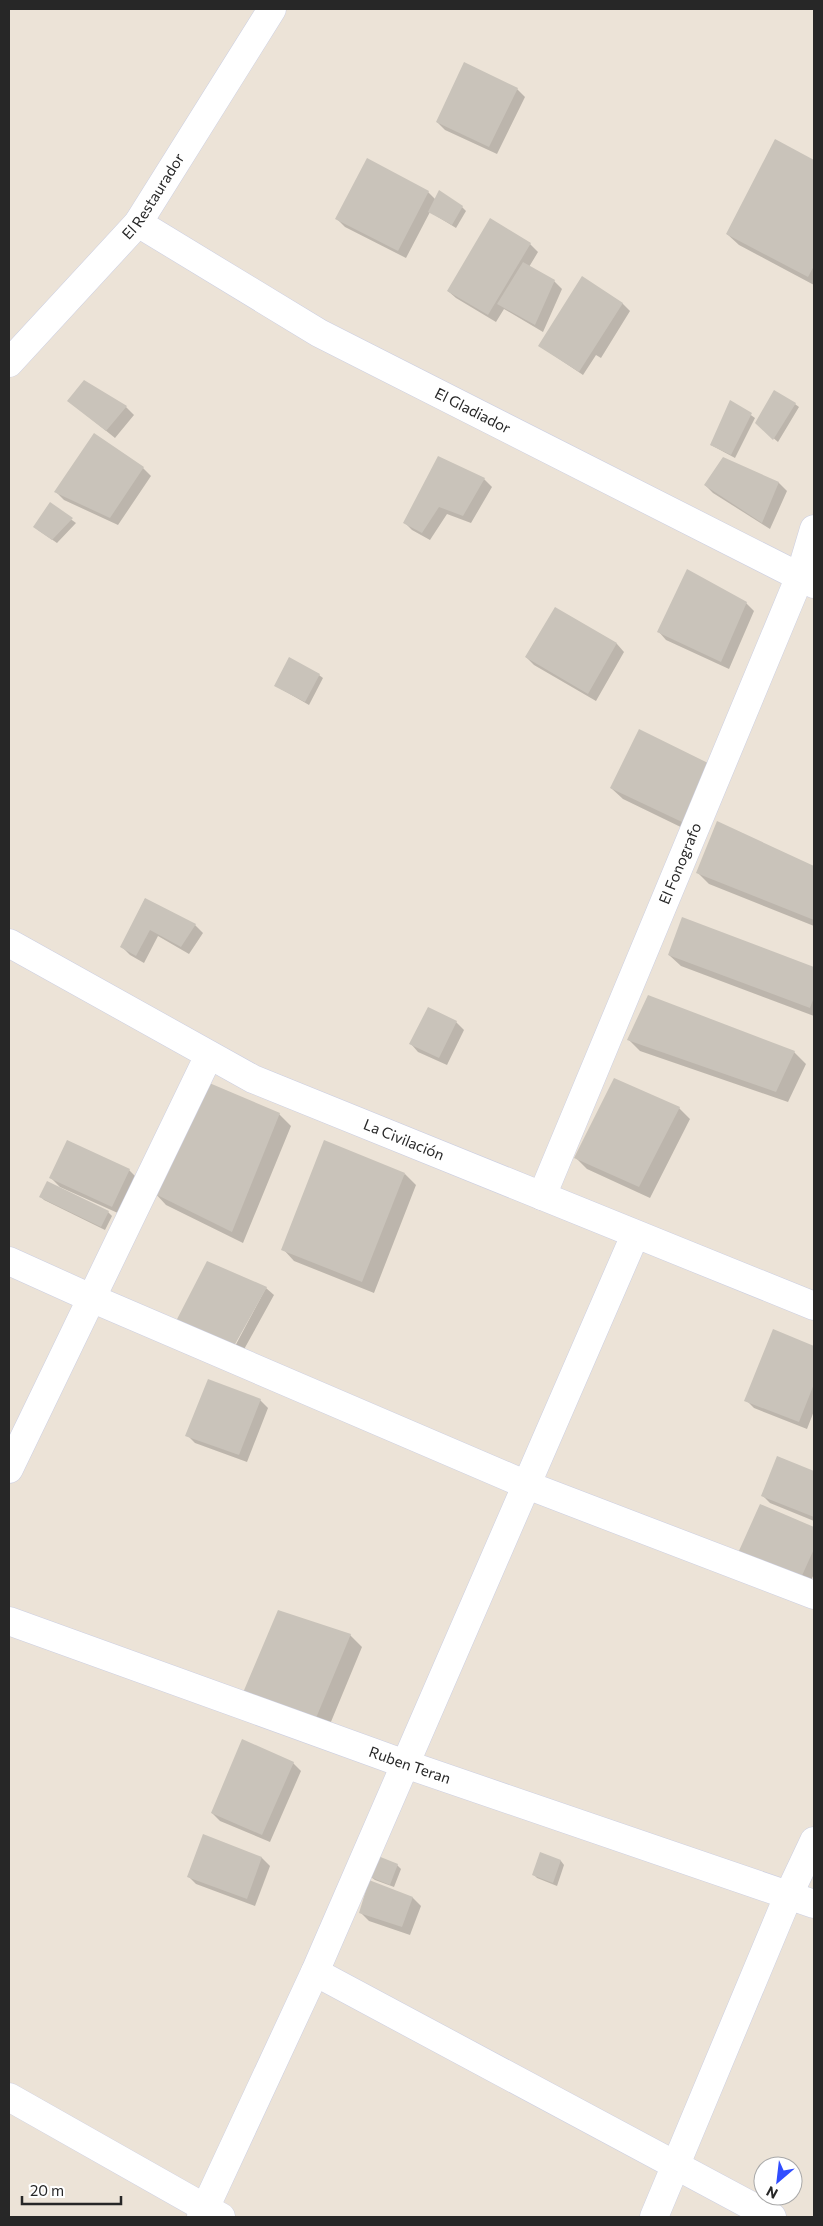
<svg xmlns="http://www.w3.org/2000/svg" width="823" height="2226" viewBox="0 0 823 2226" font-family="Commissioner,sans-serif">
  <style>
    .shadow { fill: #0003 }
    .building { fill: #c9c3ba }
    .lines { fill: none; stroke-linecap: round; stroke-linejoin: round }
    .street-casing { stroke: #cccfe2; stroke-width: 29 }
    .street { stroke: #fff; stroke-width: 28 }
    .labels { text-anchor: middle; stroke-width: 4.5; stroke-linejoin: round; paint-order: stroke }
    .street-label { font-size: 15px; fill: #272727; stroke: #fff }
  </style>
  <rect width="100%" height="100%" fill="#ece3d7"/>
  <!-- shadow -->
  <path class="shadow" d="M517,89L525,97L497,154L445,130L437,122Z
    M775,141L814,161V285L739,245L727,234Z
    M428,192L436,200L462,207L466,211L456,228L430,212L406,258L345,227L337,219Z
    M530,244L538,252L529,267L554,281L562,289L543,332L504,309L496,322L456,298L448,291Z
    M622,303L630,311L601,358L596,355L583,375L540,346Z
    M69,401L126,407L134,415L115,438Z
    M731,401L755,418L735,458L711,445Z
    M795,404L799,407L778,442L756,423Z
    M723,458L779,483L787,491L770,529L713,493L705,485Z
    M143,468L151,476L118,525L64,500L56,492Z
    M484,479L492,487L471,523L447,514L430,540L412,530L404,522Z
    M50,504L76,523L57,543L38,530Z
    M746,603L754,611L729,669L666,640L659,632Z
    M555,609L617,644L624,652L596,701L534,665L526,657Z
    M319,675L323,678L309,705L276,686Z
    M721,776L693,833L623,799L611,788Z
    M717,823L814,867V926L709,884L698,873Z
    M145,899L195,925L203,933L189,954L158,936L144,963L130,955L122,947Z
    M683,919L814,968V1016L681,966L669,955Z
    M456,1022L464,1030L447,1065L418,1052L411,1044Z
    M628,1039L794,1052L806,1064L788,1102L640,1051Z
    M679,1108L690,1119L650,1198L587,1169L576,1158Z
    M279,1114L291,1126L243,1243L166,1205L155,1193Z
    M129,1170L137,1178L120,1214L60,1187L50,1177Z
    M405,1174L416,1185L374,1293L294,1261L283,1249Z
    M40,1196L108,1212L112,1216L105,1230L44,1200Z
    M266,1288L274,1295L242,1353L233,1350Z
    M774,1331L814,1347V1411L807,1429L754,1408L746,1400Z
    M260,1400L268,1408L247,1462L195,1443L187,1435Z
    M778,1458L814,1473V1521L770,1503L762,1495Z
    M761,1505L814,1529V1574L808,1587Z
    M350,1635L362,1647L328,1729L255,1706Z
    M293,1763L301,1771L270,1842L220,1821L212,1813Z
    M204,1836L262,1858L270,1866L255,1906L196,1884L188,1876Z
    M541,1853L561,1861L564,1865L557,1886L537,1878L533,1874Z
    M397,1865L401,1869L394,1887L375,1880L371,1877Z
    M370,1882L413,1898L421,1906L410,1935L369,1921L361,1913Z"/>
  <!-- building -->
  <path class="building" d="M464,62L518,88L489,147L436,122Z
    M775,139L814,160V266L808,277L726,234Z
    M367,158L429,191L398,251L335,219Z
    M439,190L463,206L452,225L428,212Z
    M490,218L531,243L488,315L447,291Z
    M523,262L555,280L535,325L497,304Z
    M582,276L623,303L579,372L538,346Z
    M84,380L127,406L106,431L67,401Z
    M774,390L796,403L773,440L755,423Z
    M730,400L752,413L731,455L710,445Z
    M94,433L144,467L110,518L54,492Z
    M438,456L485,478L463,516L439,507L422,533L403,523Z
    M723,457L779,482L762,523L704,485Z
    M50,502L73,518L52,540L33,527Z
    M687,569L747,602L721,662L657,632Z
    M555,607L617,643L588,694L525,657Z
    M289,657L320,674L305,702L274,686Z
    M639,729L710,764L682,822L610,788Z
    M717,821L814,866V920L696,873Z
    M145,898L196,924L181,947L150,930L136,956L120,947Z
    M682,917L814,967V997L810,1008L668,955Z
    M648,995L795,1051L776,1092L627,1040Z
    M428,1007L457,1021L439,1058L409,1044Z
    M614,1078L680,1107L639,1187L574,1158Z
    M207,1082L280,1113L232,1232L153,1193Z
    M67,1140L130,1169L112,1207L49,1178Z
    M324,1140L405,1173L362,1282L281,1250Z
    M47,1181L109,1211L101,1227L39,1197Z
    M207,1261L267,1287L234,1346L174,1325Z
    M773,1329L814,1346V1384L799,1422L744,1401Z
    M208,1379L261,1399L239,1455L185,1436Z
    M777,1456L814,1471V1517L761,1496Z
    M760,1504L814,1527V1549L800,1580L738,1553Z
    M278,1610L351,1634L316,1718L242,1695Z
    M242,1739L294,1762L262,1835L211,1813Z
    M203,1834L262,1857L247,1899L187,1877Z
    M540,1852L561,1860L553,1883L532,1875Z
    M378,1856L398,1864L390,1885L370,1877Z
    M369,1880L413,1897L402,1927L359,1913Z"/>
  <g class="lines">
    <!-- street casing -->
    <g class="street-casing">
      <g id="street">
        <path id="s1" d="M138,223L319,333L814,584"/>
        <path id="s2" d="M9,363L138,223L272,9"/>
        <path id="s3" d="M9,943L253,1079L814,1306"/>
        <path id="s4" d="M542,1196L800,576L814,529"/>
        <path d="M9,1261L91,1298L527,1485L814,1595"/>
        <path d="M9,1469L209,1055"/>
        <path id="s5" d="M9,1621L405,1764L814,1904"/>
        <path d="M315,1972L772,2217"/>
        <path d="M9,2097L221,2217"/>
        <path d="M201,2217L315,1972L635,1235"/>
        <path d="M654,2217L789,1894L814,1841"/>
      </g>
    </g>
    <!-- street -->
    <use href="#street" class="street"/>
  </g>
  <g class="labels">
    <!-- street labels -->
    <g class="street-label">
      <text dy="5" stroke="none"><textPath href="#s2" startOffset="221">El Restaurador</textPath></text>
      <text dy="5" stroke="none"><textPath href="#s1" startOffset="384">El Gladiador</textPath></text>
      <text dy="5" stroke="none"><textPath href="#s4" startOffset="360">El Fonografo</textPath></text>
      <text dy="5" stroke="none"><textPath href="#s3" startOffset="442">La Civilación</textPath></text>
      <text dy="5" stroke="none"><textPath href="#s5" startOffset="426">Ruben Teran</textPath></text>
    </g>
  </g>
  <!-- border -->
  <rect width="823" height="2226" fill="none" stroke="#272727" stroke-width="20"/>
  <!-- north arrow -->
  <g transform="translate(778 2181) rotate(208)"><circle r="24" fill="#ffffff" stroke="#a9a9a9"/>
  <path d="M0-4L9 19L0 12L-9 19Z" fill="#304dff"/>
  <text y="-8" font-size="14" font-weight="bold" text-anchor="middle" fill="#272727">N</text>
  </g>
  <!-- scale -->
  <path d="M22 2196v8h99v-8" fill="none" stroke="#272727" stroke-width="2.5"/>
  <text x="30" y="2196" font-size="15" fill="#272727" stroke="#ffffff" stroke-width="4" paint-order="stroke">20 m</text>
</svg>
